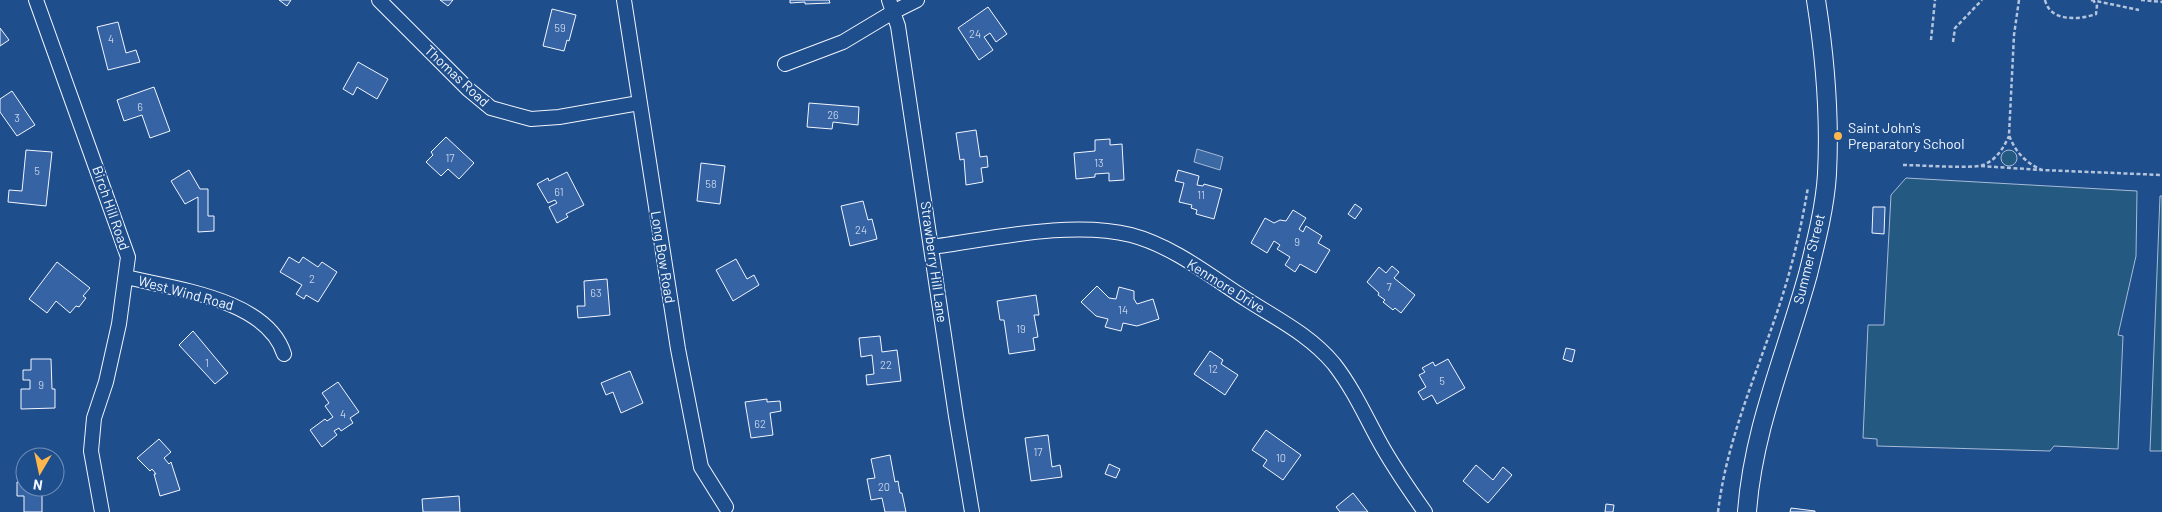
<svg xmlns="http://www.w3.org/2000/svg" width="2162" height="512" viewBox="0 0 2162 512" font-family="Barlow,sans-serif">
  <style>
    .green { fill: #245a82; stroke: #a8bbd7 }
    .water { fill: #3b69a3; stroke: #a8bbd7 }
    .building { fill: #3563a3; stroke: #f2f6ff }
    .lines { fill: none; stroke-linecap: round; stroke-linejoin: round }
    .minor-casing { stroke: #f2f6ff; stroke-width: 16 }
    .tertiary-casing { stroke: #f2f6ff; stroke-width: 20 }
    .path { stroke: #b3c4dc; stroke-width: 2.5; stroke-dasharray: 4 2.5; stroke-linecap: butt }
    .minor { stroke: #1f4e8c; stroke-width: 14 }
    .tertiary { stroke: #1f4e8c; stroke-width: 18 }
    .poi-dot { fill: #ffb74d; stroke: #1f4e8c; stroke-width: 2 }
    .labels { text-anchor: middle; stroke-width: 4; stroke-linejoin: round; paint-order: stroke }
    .number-label { font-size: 11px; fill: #c3d1e8 }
    .street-label { font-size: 14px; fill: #f2f6ff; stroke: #1f4e8c }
    .poi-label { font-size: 14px; fill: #f2f6ff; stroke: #1f4e8c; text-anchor: start }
  </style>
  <rect width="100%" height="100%" fill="#1f4e8c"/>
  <!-- green -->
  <path class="green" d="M2001 158a8 8 0 1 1 16 0a8 8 0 1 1-16 0Z
    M1906,178L2137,191L2136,256L2118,335L2123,336L2118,449L2054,446L2050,451L1877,446V439L1863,438L1868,325H1884L1891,195Z
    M2160,196H2162V451H2150Z"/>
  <!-- water -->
  <path class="water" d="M1197,149L1223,157L1220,170L1194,162Z"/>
  <!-- building -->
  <path class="building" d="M279,0H291L287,6Z
    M440,0H453L448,6Z
    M790,0H829L830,3L805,4V2L790,3Z
    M988,7L1007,34L996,42L990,33L984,37L993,50L979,60L958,28Z
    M552,9L576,15L569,41L567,40L564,51L543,46Z
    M118,22L126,53L136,50L140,62L108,70L97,27Z
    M0,28L9,40L0,46Z
    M358,62L388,79L377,99L357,87L353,95L343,89Z
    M154,87L170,131L150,138L142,115L124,121L117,100Z
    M12,91L35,125L17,136L0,112V99Z
    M809,103L859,107L858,125L833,122L832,129L807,127Z
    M976,130L980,157L987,156L988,167L981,168L983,182L966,185L964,159L960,160L956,133Z
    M446,137L474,163L459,179L448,169L441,176L426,162L433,155L431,152Z
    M1110,139V145L1122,144L1124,180L1109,181V173L1095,174V177L1076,179L1074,153L1095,151V140Z
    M26,150L52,152L46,206L8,202L9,190L22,191Z
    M701,163L725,166L720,204L697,201Z
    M189,170L200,189H208V216H214V231L198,232V197L185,204L171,181Z
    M1178,170L1199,176L1197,185L1203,186L1204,184L1222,189L1214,219L1196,214L1197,210L1191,208L1192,205L1179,202L1184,183L1175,181Z
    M567,172L584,205L566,214L568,217L557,223L549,207L557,203L555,200L548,203L537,184L548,178L549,181Z
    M863,201L868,220L872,219L877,239L850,246L841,206Z
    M1355,204L1362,209L1355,219L1348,214Z
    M1873,207H1885L1884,234L1872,233Z
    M1293,210L1306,218L1299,229L1303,232L1306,226L1322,236L1318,243L1330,250L1316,273L1300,264L1295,272L1285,265L1290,257L1277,249L1280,245L1274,241L1267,253L1251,243L1265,218L1274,223L1280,220L1286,221Z
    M289,257L299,263L303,257L318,267L322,262L337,272L318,302L306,295L304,299L296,294L302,285L280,272Z
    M736,259L747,279L754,275L759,285L733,301L716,270Z
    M57,262L90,288L83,296L86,298L79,307L76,306L70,313L56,301L47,313L29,299Z
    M1392,266L1399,272L1394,278L1415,295L1401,313L1395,308L1393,310L1383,302L1385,300L1378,295L1379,293L1367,282L1379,267L1386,273Z
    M607,279L610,315L578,318L577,306H585L584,281Z
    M1097,286L1109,298L1116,299L1119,287L1134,291V299L1137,304L1153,299L1159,319L1137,326L1123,323L1121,331L1105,327L1108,319L1096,316L1081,302Z
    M1036,295L1039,315H1034L1038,337L1033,338L1035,350L1009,354L1004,320H1000L997,301Z
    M193,331L228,373L215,384L179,345Z
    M880,336L882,352L897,350L901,381L867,385L866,375L874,374L872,355L861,357L859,338Z
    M1566,348L1575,350L1572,362L1563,359Z
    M1210,351L1223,360L1221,364L1238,375L1225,395L1194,374Z
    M31,359H51L52,389H55V408L21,409V389H30V380H23V370H31Z
    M1448,359L1465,388L1437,404L1432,395L1423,400L1418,392L1426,387L1419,375L1425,372L1422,368L1433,362L1435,366Z
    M630,371L643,403L621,413L613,392L606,395L601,383Z
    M338,382L359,412L350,418L353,423L341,431L339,428L334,431L337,435L322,447L310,430L325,419L327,421L333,417L325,406L329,403L322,393Z
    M767,399V402L780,401L781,411L770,413L773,435L751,438L745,402Z
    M1266,430L1301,455L1283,480L1263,466L1267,460L1252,450Z
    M1048,435L1052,467L1060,465L1062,477L1031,481L1025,438Z
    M159,439L171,452L164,458L169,464L171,462L180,490L160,496L154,474H156L152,469L150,471L137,458Z
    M27,453L47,454V457H27Z
    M890,455L895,482L898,481L900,493H902L906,512H885L882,498L871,500L867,479L875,478L871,459Z
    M1109,464L1120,469L1116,478L1105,474Z
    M1476,465L1493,480L1503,467L1512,475L1488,503L1463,481Z
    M17,482H25V487H42V512H24V496H17Z
    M1353,493L1368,512H1340L1336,507Z
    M459,496L460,512H423L422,499Z
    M1606,504L1614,505L1613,512H1605Z
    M1791,508L1815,511V512H1790Z"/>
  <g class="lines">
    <!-- minor casing -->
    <g class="minor-casing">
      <path id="minor" d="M36,0L128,257L119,324L106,382L94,418L91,451L102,512
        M379,0L468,89L491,108L531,119L559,117L639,103
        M624,0L678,349L701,467L726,507
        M889,0L893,12L917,0
        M785,64L843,42L893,12L898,26L956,416L972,512
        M931,247C992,239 1071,220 1131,235C1173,246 1210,276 1246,299C1277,319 1310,335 1334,364C1352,387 1364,413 1378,439C1392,465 1408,488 1425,512
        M126,277C175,289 267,299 284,354"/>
    </g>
    <!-- tertiary casing -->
    <g class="tertiary-casing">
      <path id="tertiary" d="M1747,512C1753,429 1786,354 1808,274C1816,242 1825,207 1827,174C1830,116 1825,57 1816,0"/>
    </g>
    <!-- path -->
    <path class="path" d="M2019,0L2014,35L2009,135C2015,152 2026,163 2042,170L2162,175
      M2045,0C2050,22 2079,20 2096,14L2097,6L2093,0
      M2091,0L2139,10
      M2141,0L2162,2
      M1931,40L1935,0
      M1953,42L1955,28L1982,0
      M1903,165C1918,165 1974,169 1983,165C1996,160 2003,149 2009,136
      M1981,166L2041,170
      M1718,512C1727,436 1760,367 1783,294C1794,259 1802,223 1808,187"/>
    <!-- minor -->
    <use href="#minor" class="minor"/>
    <!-- tertiary -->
    <use href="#tertiary" class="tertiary"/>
  </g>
  <!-- markers -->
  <circle class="poi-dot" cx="1838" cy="136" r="5"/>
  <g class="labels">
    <!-- number labels -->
    <g class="number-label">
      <text x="560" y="32">59</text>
      <text x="975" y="38">24</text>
      <text x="111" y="43">4</text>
      <text x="140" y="111">6</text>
      <text x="833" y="119">26</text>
      <text x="17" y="122">3</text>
      <text x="450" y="162">17</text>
      <text x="1099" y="167">13</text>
      <text x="37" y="175">5</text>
      <text x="711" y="188">58</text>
      <text x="559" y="196">61</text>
      <text x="1201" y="199">11</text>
      <text x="861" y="234">24</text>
      <text x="1297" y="246">9</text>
      <text x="312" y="283">2</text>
      <text x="1389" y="291">7</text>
      <text x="596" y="297">63</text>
      <text x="1123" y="314">14</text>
      <text x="1021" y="333">19</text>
      <text x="207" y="367">1</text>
      <text x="886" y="369">22</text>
      <text x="1213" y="373">12</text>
      <text x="1442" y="385">5</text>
      <text x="41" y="389">9</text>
      <text x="343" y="418">4</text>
      <text x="760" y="428">62</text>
      <text x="1038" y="456">17</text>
      <text x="1281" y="462">10</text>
      <text x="884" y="491">20</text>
    </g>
    <!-- street labels -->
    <g class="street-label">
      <text transform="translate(457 76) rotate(43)" y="5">Thomas Road</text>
      <text transform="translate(111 208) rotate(71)" y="5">Birch Hill Road</text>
      <text transform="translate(663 257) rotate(81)" y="5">Long Bow Road</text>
      <text transform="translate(1809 259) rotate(-76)" y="5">Summer Street</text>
      <text transform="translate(934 262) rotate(82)" y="5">Strawberry Hill Lane</text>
      <text transform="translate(1226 286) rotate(32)" y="5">Kenmore Drive</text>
      <text transform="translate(186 293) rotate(15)" y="5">West Wind Road</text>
    </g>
    <!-- poi labels -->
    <g class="poi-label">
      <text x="1848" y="133">Saint John's<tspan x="1848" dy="16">Preparatory School</tspan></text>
    </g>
  </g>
  <!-- north arrow -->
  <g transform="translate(40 472) rotate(189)"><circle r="24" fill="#1f4e8c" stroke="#7391ba"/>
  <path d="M0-4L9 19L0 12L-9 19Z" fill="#ffb74d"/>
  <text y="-8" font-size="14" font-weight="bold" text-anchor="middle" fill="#f2f6ff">N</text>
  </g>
</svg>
